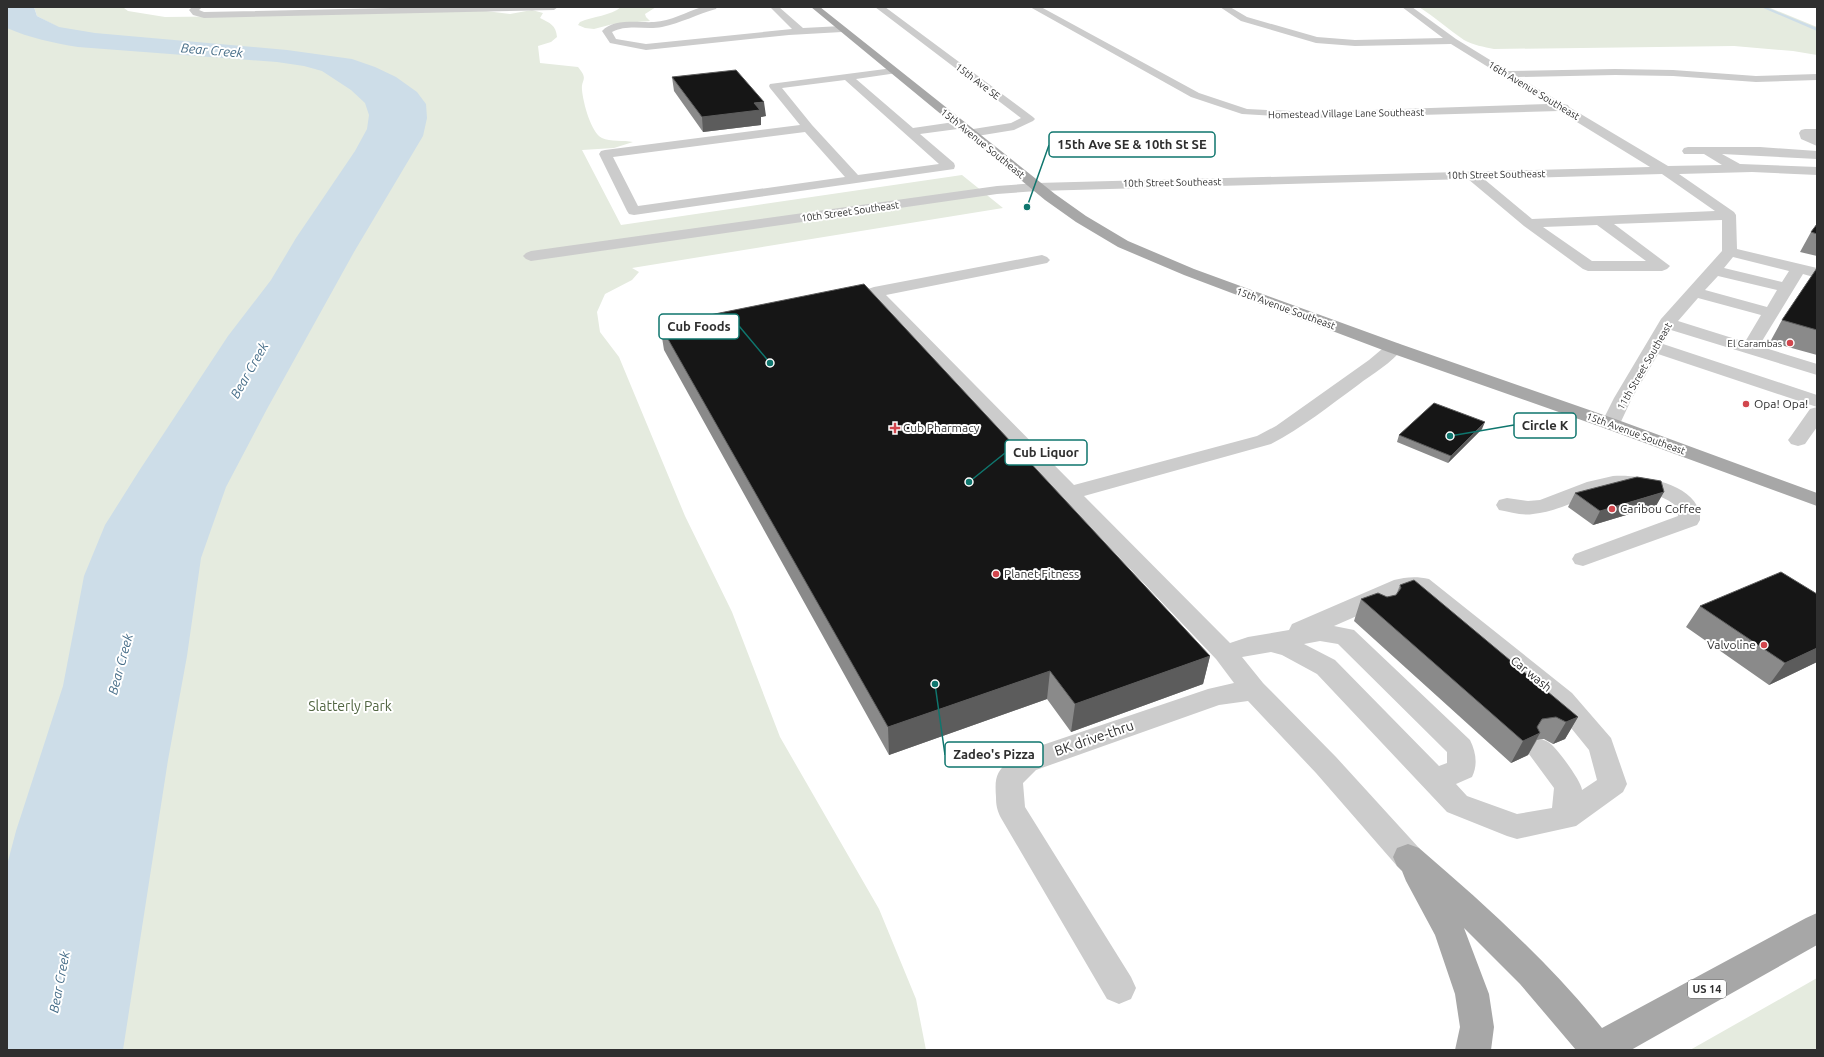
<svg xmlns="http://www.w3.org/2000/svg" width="1824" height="1057" viewBox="0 0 1824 1057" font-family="Ubuntu,sans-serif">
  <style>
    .green { fill: #e5ebdf }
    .water { fill: #cddde8 }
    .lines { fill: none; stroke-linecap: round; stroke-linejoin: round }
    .stream { fill: #cddde8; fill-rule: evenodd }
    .minor { fill: #ccc; fill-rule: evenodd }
    .major { fill: #a7a7a7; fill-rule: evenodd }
    .wall { fill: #8a8a8a }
    .shaded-wall { fill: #5c5c5c }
    .building { fill: #161616; stroke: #5c5c5c }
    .poi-dot { fill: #d1464d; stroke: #fff; stroke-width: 1.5 }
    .labels { text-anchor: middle; stroke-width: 4; stroke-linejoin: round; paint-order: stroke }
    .far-street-label { font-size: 10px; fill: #2f2f2f; stroke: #fff }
    .far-poi-label { font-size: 10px; fill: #2f2f2f; stroke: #fff; text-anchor: end }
    .shield { fill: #fff; stroke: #6d6d6d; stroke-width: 1 }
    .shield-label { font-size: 11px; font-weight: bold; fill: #2f2f2f }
    .poi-label { font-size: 12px; fill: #2f2f2f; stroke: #fff; text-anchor: start }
    .street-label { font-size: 12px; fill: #2f2f2f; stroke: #fff }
    .water-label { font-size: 13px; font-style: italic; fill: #466d88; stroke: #fff }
    .near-park-label { font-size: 14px; fill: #526642; stroke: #fff }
    .near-street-label { font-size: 14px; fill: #2f2f2f; stroke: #fff }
    .leader { fill: none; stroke: #0f766e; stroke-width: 1.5 }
    .callout-dot { fill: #0f766e; stroke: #fff; stroke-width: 1.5 }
    .callout { fill: #fff; stroke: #0f766e; stroke-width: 1.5 }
    .callout-label { font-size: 13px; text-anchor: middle; font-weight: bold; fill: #2f2f2f }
  </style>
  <rect width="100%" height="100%" fill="#fff"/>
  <!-- green -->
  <path class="green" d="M34,7H124V8L128,11L165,17L267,16L454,7L510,14L532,10L543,13L540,18C550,23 556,25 557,37L551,42L538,46L540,63L578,67C589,80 581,79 582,90C583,102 591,133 602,138C610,142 624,140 633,142L614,148L582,150L621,225L962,175L1003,208L632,268L639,272L632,280L605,294L597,312L600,332L619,357L685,516L732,612L780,737L879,909L916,999L926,1050H7V20L54,25L37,16Z
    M621,7H656L645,14L646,17L650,21L613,24L594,29L585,28L578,25L580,22C593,16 611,16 621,7Z
    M1419,7H1768L1817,27V55L1793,51L1734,46L1494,49C1484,47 1473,45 1464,40C1449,30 1435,17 1419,7Z
    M1817,978V1050H1690L1810,982Z"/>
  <!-- water -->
  <path class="water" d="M7,7H34L37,16L59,27L95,33L287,50L352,59L375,67L396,77L417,92L426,104L427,118L423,136L354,252L267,409L226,487L201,558L187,656L168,760L123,1050H7V865L16,831L63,686L84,576L105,525L139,471L228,336L271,280L296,238L355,151L367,129L369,115L365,103L351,90L322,71L304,66L277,62L78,47C53,43 30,38 7,28Z"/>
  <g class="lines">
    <!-- stream -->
    <path class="stream" d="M1761,7H1766L1817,28V31Z"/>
    <!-- minor -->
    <path class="minor" d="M192,7H202L199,10L204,12L437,7H558L554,10L204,18L193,15L189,10Z
      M702,7H717L716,9C698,14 681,23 662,27C646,30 627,24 612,32L616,39L646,44L792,29L770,7H779L803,28L842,26L847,29L842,32L789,35L646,50L610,43L602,31C614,18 639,23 654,22C671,21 686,12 702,7Z
      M875,7H885L1033,117L1035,119L1033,121L1014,130L971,137L967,136L965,133L967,130L1011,123L1021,118Z
      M1030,7H1041L1199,93L1247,109L1313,112L1548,104L1451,44L1355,46L1316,43L1241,21L1220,7H1230L1247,17L1317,37L1355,40L1443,38L1402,7H1412L1456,39L1508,71L1615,69L1673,70L1756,76L1817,74V80L1756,82L1673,76L1615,75L1518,77L1563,104L1568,105L1569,107L1668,166L1722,165L1704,154H1684L1682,151L1684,148L1688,147H1760L1817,151V159L1722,154L1740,164L1817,167V175L1752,172L1679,174L1734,212L1736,215L1737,249L1817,268V278L1803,274L1759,346L1817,364V375L1671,330L1663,344L1817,395V407L1658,354L1632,398L1618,428L1611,430L1604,428L1601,424L1614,398L1661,319L1722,251V220L1614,224L1670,266L1667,269L1662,271H1588L1583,269L1524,226L1468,179L1037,191L997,194L531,261L526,259L523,256L526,253L531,251L997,186L1037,183L1650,167L1559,111L1313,118L1242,114L1191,97ZM1662,174L1715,211L1532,219L1484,179ZM1597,225L1646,261H1592L1543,227ZM1733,257L1789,271L1782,282L1724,268ZM1718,276L1777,290L1767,307L1705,290ZM1698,298L1761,315L1745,342L1678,321Z
      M893,68L898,71L897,73L856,79L913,128L961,121L965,122L967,125L965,128L920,134L954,163L955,166L954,169L634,215L629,214L627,211L599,154L601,151L605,150L800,125L770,88L769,86L770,84ZM845,80L939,164L858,175L812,125L782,88ZM805,132L845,177L638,206L613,157Z
      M1805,129H1817L1816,137L1817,146L1801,139L1799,133L1801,130Z
      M1042,255L1047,257L1050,260L1047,263L886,295L1074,485L1257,436L1276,426L1369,360L1388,344L1394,343L1400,344L1403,348C1392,363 1372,374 1358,385C1329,406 1302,428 1271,444L1084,496L1230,643L1248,637L1289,630L1292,624L1394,580C1405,577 1417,576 1429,579L1572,693L1611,738L1627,784L1623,792L1576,826L1517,839L1507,836L1447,812L1317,674L1282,655L1271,652L1242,657L1263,683L1336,757L1419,848L1423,857L1419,866L1408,870L1397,866L1316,773L1248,701L1219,705L1036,770L1023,783L1025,807L1131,977L1136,988L1131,999L1119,1004L1107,999L1001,818C997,810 996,805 996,797C994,771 999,771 1016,754L1208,689L1234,683L1216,659L866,292L868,289L874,287ZM1416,593L1554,707L1589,750L1597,780L1582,790C1582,782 1555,745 1548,742C1542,738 1537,740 1530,742L1526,750L1554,788L1552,808L1517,814L1467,796L1456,784L1472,777C1478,765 1476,752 1470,740L1354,630L1334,626L1366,612L1379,617L1387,615L1391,609L1387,603L1406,594ZM1320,641L1338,644L1447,752V763L1439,766L1335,660L1304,644Z
      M1817,407V427L1805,444L1798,446L1791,444L1788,440L1791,436L1810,409Z
      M1613,476C1640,474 1702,484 1700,520L1697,525L1583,566L1575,564L1572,559L1575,554L1678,516L1677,507C1670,500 1661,497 1653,494C1605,476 1578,509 1533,514C1522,516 1510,512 1499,510L1496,505L1499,500L1507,498L1528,501L1540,500L1587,482Z"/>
    <!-- major -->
    <path class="major" d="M811,7H820L1055,194L1086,216L1128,241L1194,269L1400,344L1618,420L1817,493V506L1604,428L1388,352L1184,275L1118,247L1076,222L1045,200Z
      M1408,844L1419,848C1484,904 1548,961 1602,1028L1806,918L1817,913V945L1631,1050H1576L1520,984L1464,928L1489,994L1494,1027L1491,1050H1455L1460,1027L1455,994L1435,935L1406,881L1402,871L1397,866L1393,857L1397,848Z"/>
  </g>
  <!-- wall -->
  <path class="wall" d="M672,77L766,116L761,117V125L703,132L674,91Z
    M1817,224V256L1800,252L1811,232Z
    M1817,268V355L1770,342L1782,320Z
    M660,325L1210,656L1203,684L1071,732L1047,699L889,755L664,350Z
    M1482,429L1448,463L1397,442L1399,435Z
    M1575,493L1656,506L1593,525L1568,507Z
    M1400,585L1578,717L1565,739L1553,744L1544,739L1537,740L1528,755L1511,763L1354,621L1361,599L1387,597L1396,595Z
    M1817,594V662L1769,685L1686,627L1700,606Z"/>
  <!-- shaded-wall -->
  <path class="shaded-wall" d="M764,102L766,116L761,117V125L703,132L702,117L754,103Z
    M1485,422L1482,429L1448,463L1451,456Z
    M1664,492L1656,506L1593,525L1600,511Z
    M1817,648V662L1769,685L1785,663Z
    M1210,656L1203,684L1071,732L1075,704Z
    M1050,671L1047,699L889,755L888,727Z
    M1578,717L1565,739L1553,744L1566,722Z
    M1540,733L1528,755L1511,763L1523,741Z"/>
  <!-- building -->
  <path class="building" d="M736,70L764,102L754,103L760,110L702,117L672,77Z
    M1817,224V234L1811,232Z
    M1817,268V330L1782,320Z
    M864,284L1210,656L1075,704L1050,671L888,727L660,325Z
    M1434,403L1485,422L1451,456L1399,435Z
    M1637,477L1661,481L1664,492L1600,511L1575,493Z
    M1781,572L1817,594V648L1785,663L1700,606Z
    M1414,580L1578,717L1566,722L1556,717L1542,719L1537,727L1540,733L1523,741L1361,599L1378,593L1387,597L1396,595L1401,588L1400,585Z"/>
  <!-- markers -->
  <g class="poi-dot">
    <circle cx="1790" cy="343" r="4"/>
    <circle cx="1746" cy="404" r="4"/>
    <path d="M893 422h4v4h4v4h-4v4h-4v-4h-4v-4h4z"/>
    <circle cx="1612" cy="509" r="4"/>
    <circle cx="996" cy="574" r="4"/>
    <circle cx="1764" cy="645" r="4"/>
  </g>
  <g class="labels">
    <!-- far-street labels -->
    <g class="far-street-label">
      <text transform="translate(978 81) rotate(37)" y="4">15th Ave SE</text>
      <text transform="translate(1534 90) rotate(31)" y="4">16th Avenue Southeast</text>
      <text transform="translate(1346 113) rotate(-1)" y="4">Homestead Village Lane Southeast</text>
      <text transform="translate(983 143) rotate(39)" y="4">15th Avenue Southeast</text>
      <text transform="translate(1496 174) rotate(-1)" y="4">10th Street Southeast</text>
      <text transform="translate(1172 182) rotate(-1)" y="4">10th Street Southeast</text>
      <text transform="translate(850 211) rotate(-8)" y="4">10th Street Southeast</text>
      <text transform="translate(1286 308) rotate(20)" y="4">15th Avenue Southeast</text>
      <text transform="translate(1644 366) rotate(-60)" y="4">11th Street Southeast</text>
      <text transform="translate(1636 433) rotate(20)" y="4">15th Avenue Southeast</text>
    </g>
    <!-- far-poi labels -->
    <g class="far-poi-label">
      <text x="1782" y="347">El Carambas</text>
    </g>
    <!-- shield labels -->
    <rect class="shield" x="1688" y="980" width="38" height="18" rx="3"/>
    <g class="shield-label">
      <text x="1707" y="993">US 14</text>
    </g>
    <!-- poi labels -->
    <g class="poi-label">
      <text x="1754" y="408">Opa! Opa!</text>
      <text x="903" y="432">Cub Pharmacy</text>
      <text x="1620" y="513">Caribou Coffee</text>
      <text x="1004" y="578">Planet Fitness</text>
      <text x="1756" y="649" text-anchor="end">Valvoline</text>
    </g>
    <!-- street labels -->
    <g class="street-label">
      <text transform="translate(1531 674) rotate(39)" y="4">Car wash</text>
    </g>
    <!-- water labels -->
    <g class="water-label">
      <text transform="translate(212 50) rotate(5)" y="5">Bear Creek</text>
      <text transform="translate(249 370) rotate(-60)" y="5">Bear Creek</text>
      <text transform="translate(120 664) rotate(-75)" y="5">Bear Creek</text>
      <text transform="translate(59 982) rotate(-79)" y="5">Bear Creek</text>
    </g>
    <!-- near-park labels -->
    <g class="near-park-label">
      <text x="350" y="711">Slatterly Park</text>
    </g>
    <!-- near-street labels -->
    <g class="near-street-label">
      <text transform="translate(1094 738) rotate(-19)" y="5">BK drive-thru</text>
    </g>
  </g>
  <!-- callouts -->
  <path class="leader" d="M1027 207L1049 145M770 363L739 326M1450 436L1514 425M969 482L1005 453M935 684L945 755"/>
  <g class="callout-dot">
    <circle cx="1027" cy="207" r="4"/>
    <circle cx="770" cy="363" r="4"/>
    <circle cx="1450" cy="436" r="4"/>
    <circle cx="969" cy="482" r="4"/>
    <circle cx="935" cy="684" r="4"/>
  </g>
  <g class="callout">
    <rect x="1049" y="132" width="166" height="25" rx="4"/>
    <rect x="659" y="314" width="80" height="25" rx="4"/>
    <rect x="1514" y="413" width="62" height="25" rx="4"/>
    <rect x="1005" y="440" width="82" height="25" rx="4"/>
    <rect x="945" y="742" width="98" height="25" rx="4"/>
  </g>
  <g class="callout-label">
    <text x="1132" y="149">15th Ave SE &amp; 10th St SE</text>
    <text x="699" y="331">Cub Foods</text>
    <text x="1545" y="430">Circle K</text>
    <text x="1046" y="457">Cub Liquor</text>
    <text x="994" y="759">Zadeo's Pizza</text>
  </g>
  <!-- border -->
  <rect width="1824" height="1057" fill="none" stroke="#2f2f2f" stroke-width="16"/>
</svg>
